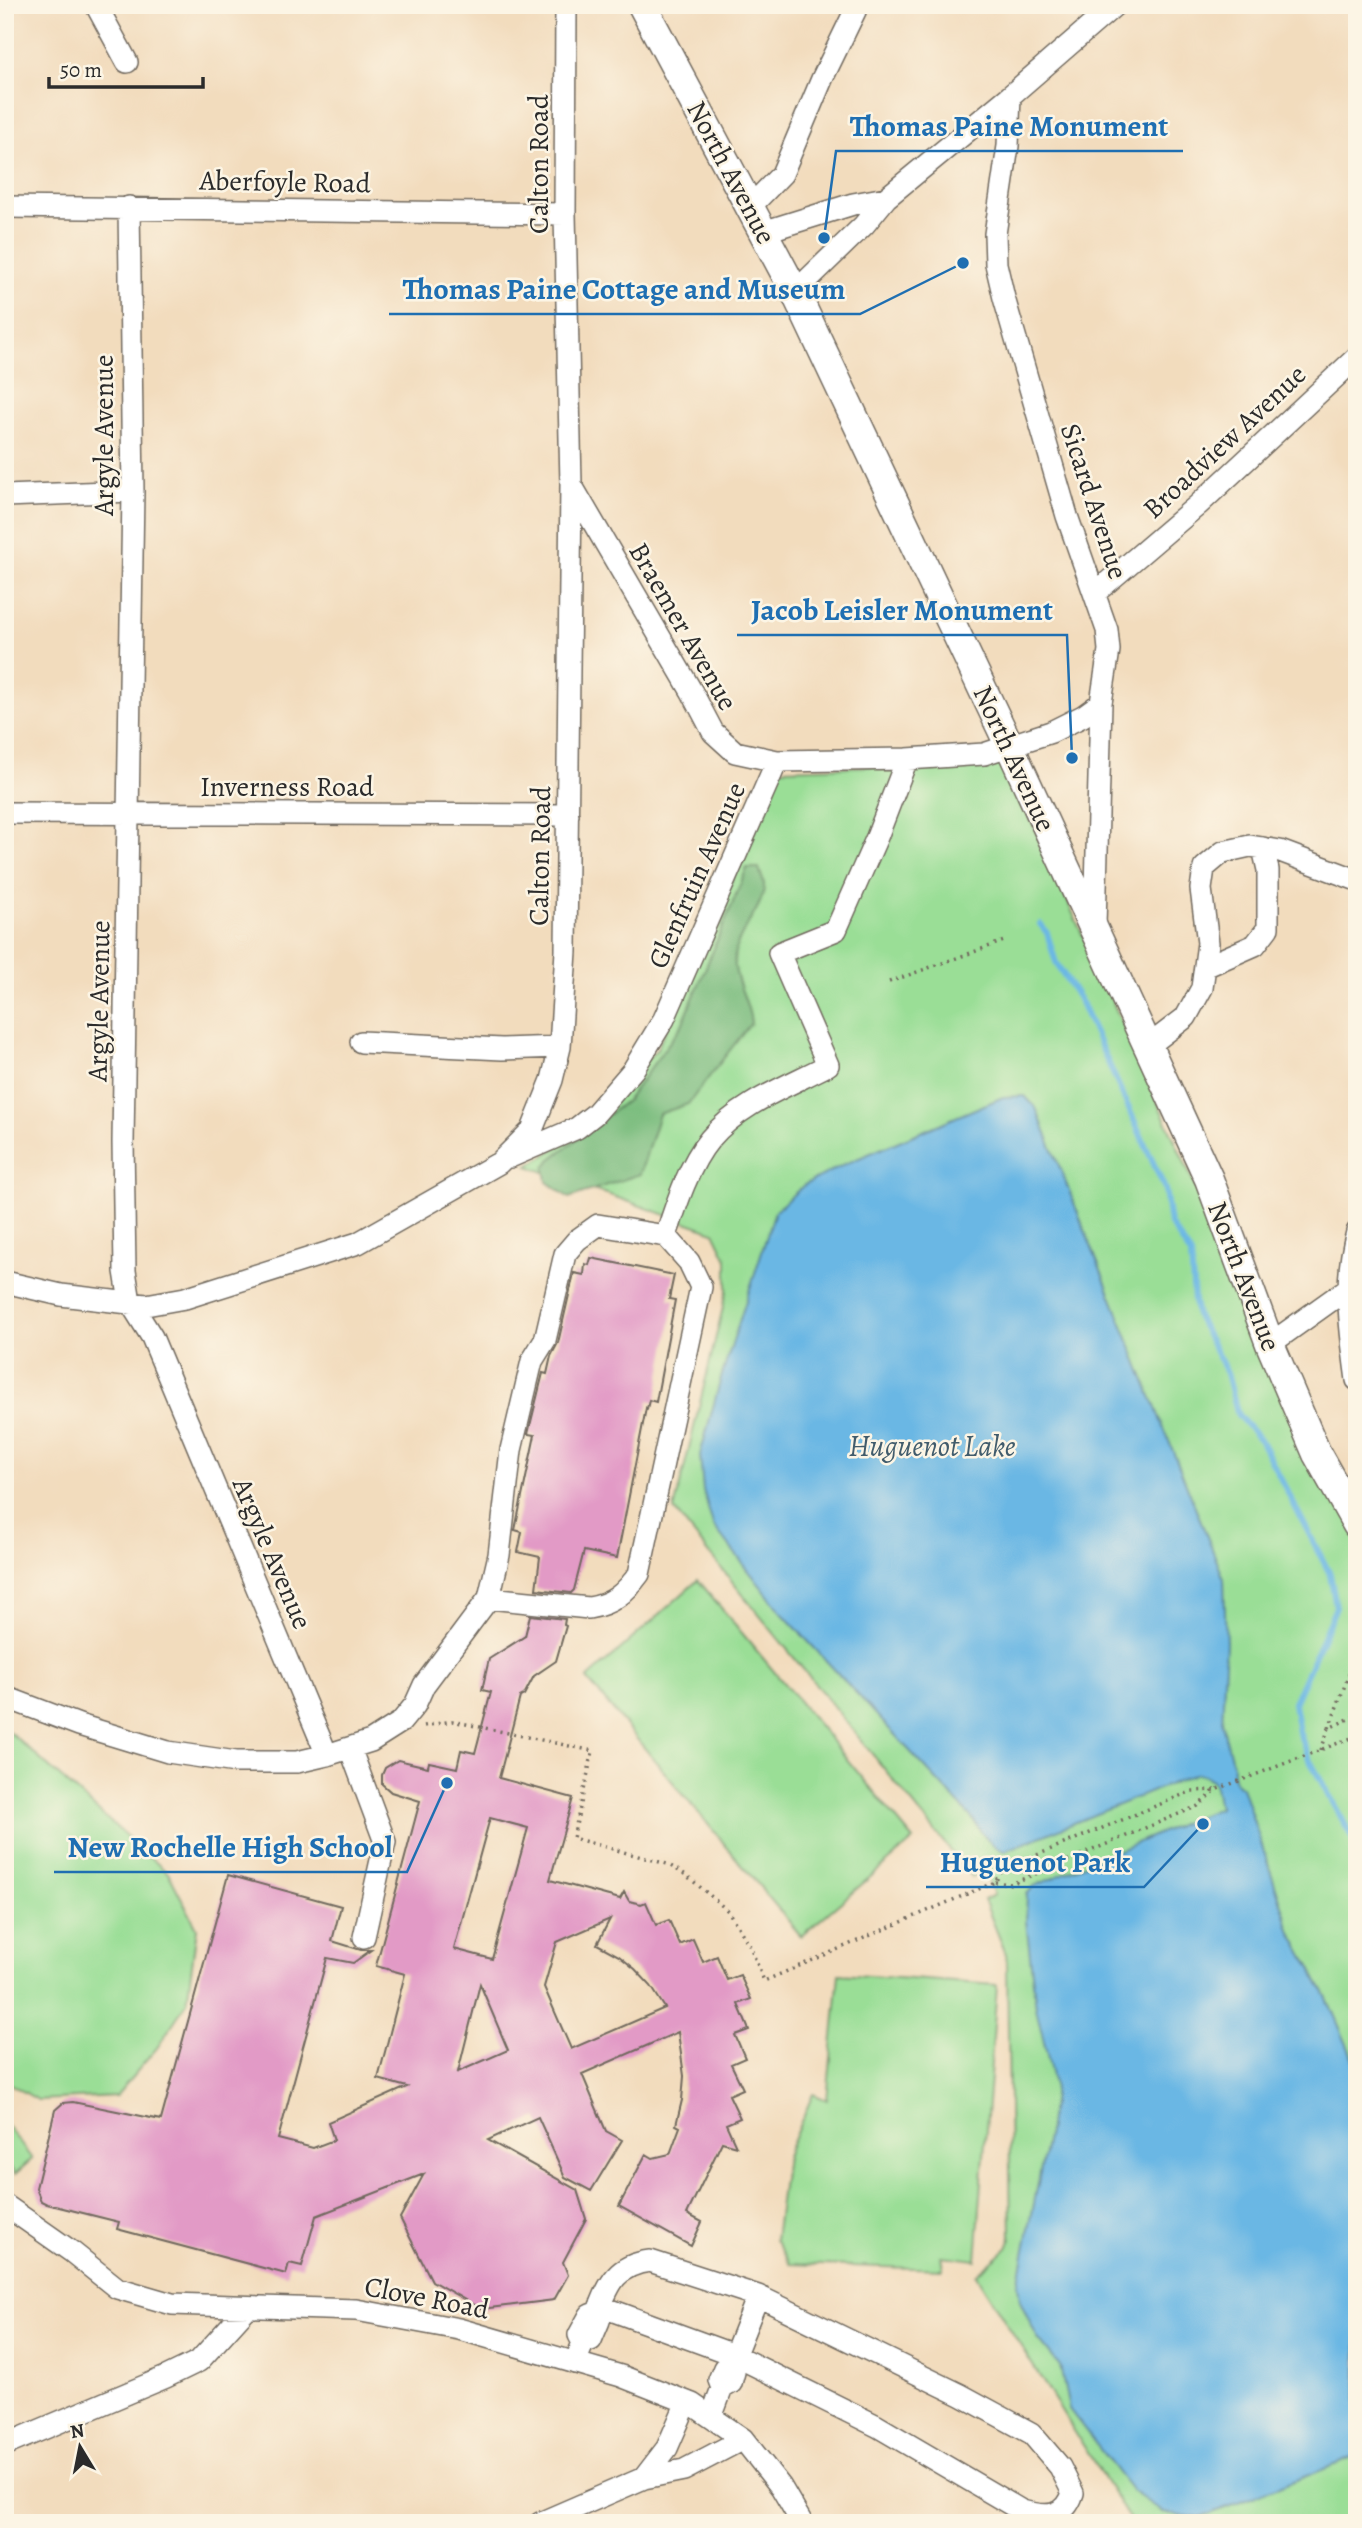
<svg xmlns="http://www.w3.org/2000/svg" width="1362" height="2528" viewBox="0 0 1362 2528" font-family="Alegreya,serif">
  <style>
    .green { fill: #9ade96; stroke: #628460; stroke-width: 2 }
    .forest { fill: #7bbd7f; stroke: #537455; stroke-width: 2 }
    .water { fill: #6ab7e4; stroke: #4a7188; stroke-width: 2 }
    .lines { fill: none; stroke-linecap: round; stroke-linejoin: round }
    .stream { stroke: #6ab7e4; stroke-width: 6 }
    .building { fill: #e29ac6; fill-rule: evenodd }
    .minor-casing { stroke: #71695e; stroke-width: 24 }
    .major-casing { stroke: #71695e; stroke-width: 31 }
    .path { stroke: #71695e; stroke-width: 3.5; stroke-dasharray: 2 5; stroke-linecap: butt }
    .minor { stroke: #fff; stroke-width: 21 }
    .major { stroke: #fff; stroke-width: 28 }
    .labels { text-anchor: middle; stroke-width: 5; stroke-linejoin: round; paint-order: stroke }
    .street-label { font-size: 28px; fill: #2b2b2b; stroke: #fcf5e5 }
    .water-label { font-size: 30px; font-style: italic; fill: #415c6c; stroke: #fcf5e5 }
    .leader { fill: none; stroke: #1f6fb2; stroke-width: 2.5 }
    .callout-dot { fill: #1f6fb2; stroke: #fcf5e5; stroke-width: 2.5 }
    .callout-label { font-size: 30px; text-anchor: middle; font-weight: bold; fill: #1f6fb2; stroke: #fcf5e5; stroke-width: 5; stroke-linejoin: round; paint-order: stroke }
  </style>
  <rect width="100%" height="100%" fill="#fcf5e5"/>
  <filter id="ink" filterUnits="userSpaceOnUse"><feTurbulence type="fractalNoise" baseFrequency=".0143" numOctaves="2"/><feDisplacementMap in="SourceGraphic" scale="14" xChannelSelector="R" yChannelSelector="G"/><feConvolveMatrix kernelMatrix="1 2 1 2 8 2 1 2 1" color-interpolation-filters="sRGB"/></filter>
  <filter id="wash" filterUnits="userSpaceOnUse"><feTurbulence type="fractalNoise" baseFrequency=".00686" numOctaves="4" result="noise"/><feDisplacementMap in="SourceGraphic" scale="28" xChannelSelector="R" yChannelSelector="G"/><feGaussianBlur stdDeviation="1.57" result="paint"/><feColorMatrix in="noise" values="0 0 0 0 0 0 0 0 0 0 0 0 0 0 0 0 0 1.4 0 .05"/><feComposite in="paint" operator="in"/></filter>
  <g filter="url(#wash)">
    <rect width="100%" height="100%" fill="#f2dcbd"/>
    <!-- green -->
    <path class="green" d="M1005,762L1197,1190L1357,1526V2523H1132L976,2275L1007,2248L1011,2238L1007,1965L1006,1954L984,1900L994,1895L985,1871L972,1877L674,1510L727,1291V1259L714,1232L528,1166L580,1133L657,1049L781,769Z
      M698,1580L914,1840L801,1936L587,1679Z
      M5,1728L169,1874L197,1928L187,2002L157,2048L116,2096L38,2100L5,2081Z
      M839,1974L997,1985L976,2260L941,2256L943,2269L790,2264L775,2240L786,2156L813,2094L827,2100Z
      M5,2123L32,2159L15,2174L5,2160Z"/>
    <!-- forest -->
    <path class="forest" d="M747,868H759C760,873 763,879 764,884C765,906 741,928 736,949C729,975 749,998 751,1023L688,1104L659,1114L640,1174L569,1198L547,1182L545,1168L550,1160L627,1100L682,1025Z"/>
    <!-- water -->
    <path class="water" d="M1025,1096L1036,1108L1224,1579L1226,1643L1222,1724L1233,1765C1232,1774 1234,1783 1242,1787L1291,1932L1327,1998L1357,2068V2456L1200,2518L1164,2513L1132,2491L1069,2409L1060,2366L1038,2339L1020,2301L1018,2285L1049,2127L1054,2085L1036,2008L1026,1921L1027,1894L1034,1886L1219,1808C1214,1788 1220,1780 1197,1773L1005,1851C988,1845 982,1833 972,1818L781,1612L713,1525L703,1490L700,1455L721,1378L775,1211L804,1185L845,1164L1003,1097Z"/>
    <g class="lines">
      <!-- stream -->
      <path class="stream" d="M1040,924L1047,933L1056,963L1080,1000L1165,1189L1170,1224L1191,1255L1194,1301L1197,1316L1227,1373L1238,1415L1261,1441L1330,1574L1336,1607L1294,1703L1299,1732L1309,1759L1357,1846"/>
    </g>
    <g id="blocks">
      <!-- building -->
      <path class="building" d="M591,1258L674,1275L669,1299L675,1300L656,1402L649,1400L647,1409L646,1408L617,1558L584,1551L574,1590L571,1593L536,1589L540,1557L518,1552L522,1532L515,1530L535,1435L528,1434L543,1373L547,1374L551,1356L558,1343L574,1273L584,1275L585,1264L589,1265Z
        M530,1615L565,1619L564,1625L566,1626L556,1661L534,1676L524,1695L520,1697L499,1778L573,1798L550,1880L620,1899L624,1892L629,1901L641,1904L646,1902L656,1925L669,1920L680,1945L693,1939L703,1962L717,1956L727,1980L740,1975L751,1999L738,2004L749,2030L735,2035L745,2058L731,2064L743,2089L729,2095L740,2118L726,2124L736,2146L722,2142L687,2214L702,2222L691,2246L619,2206L646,2154L653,2158L670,2154L680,2127L676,2125L682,2100L684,2076L678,2032L582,2074L606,2131L622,2140L591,2191L565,2177L538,2117L488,2140L577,2190L586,2219L563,2262L568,2275L554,2300L481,2309L432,2281L400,2218L424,2174L316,2216L302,2266L289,2263L286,2274L117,2229L119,2222L47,2204L41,2201L36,2188L55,2110L63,2103L73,2102L161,2120L228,1875L341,1906L332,1941L361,1950H371L353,1963L327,1958L278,2139L313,2148L334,2140L328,2122L407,2087L378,2079L405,1974L376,1966L420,1801L391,1792L382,1784V1775L385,1768L398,1760L428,1767L429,1762L457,1768L461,1750L475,1753L491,1692L482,1690L489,1659L525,1636ZM490,1818L528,1828L492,1959L454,1949ZM610,1919L597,1944L619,1956L635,1969L651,1986L665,2008L571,2049L544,1987L557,1942ZM480,1984L508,2050L458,2072Z"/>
    </g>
  </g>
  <g filter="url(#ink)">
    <use href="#blocks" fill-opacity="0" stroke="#71695e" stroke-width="2"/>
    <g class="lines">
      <!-- minor casing -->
      <g class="minor-casing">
        <path id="minor" d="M96,5L127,62
          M1010,96L1008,146L995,234L996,264L1004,298L1067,516L1107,630L1109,650L1101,703L1095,926
          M5,207L565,214
          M129,207L133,491L123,1142L125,1271L130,1302L152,1337L327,1755
          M750,207L782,174L822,79L858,5
          M763,232L853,204L886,198
          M795,292L864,225L886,198L1010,96L1115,5
          M572,486L692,692L713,732L735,752L777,761L907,759L984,754L1051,732L1083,716L1101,703
          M5,496L133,491
          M1095,593L1198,505L1357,357
          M5,813L568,815
          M1205,967L1255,945L1268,928V870L1263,848
          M361,1042L502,1049L560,1047
          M1147,1047L1186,1017L1202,988L1208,943L1201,889L1204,868L1223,852L1250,846L1280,851L1357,880
          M510,1157L577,1128L595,1114L633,1070L664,1019L777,761
          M1357,1232C1343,1282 1350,1329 1357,1380
          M666,1236C676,1205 689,1164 710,1139C740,1103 788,1086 828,1065L779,953L836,930L877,837L907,759
          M5,1282L61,1295L146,1305L185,1298L358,1243L499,1163L532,1130L552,1080L560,1047L566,951L571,484L565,214L566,5
          M1270,1344L1347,1289
          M5,1697L79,1725L168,1752L236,1762H297L327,1755L371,1741L401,1722L415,1705L424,1685L489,1598L499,1555L511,1450L532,1361L545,1340L565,1254L577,1240L598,1225L666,1236L689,1262L701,1287L639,1574C625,1593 613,1604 589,1608L489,1598
          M350,1748L385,1842L364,1937
          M5,2205L72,2252L117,2288L172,2304L356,2310L459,2329L621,2376L692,2404L743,2439L781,2487L802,2523
          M598,2312C609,2284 616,2265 650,2261L758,2296L961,2395L1031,2433L1060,2467L1073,2493C1065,2519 1045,2517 1022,2511L877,2426L734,2355L600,2306
          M575,2363L583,2343L579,2335L590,2315L598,2312L599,2321L591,2340L583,2343
          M731,2364L758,2296
          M712,2415L722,2388L719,2380L724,2368L731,2364L734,2372L731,2383L722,2388
          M5,2445L166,2377L199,2361L247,2308
          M644,2478L667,2448L687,2402
          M540,2523L644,2478L684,2470L743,2439"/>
      </g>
      <!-- major casing -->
      <g class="major-casing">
        <path id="major" d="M642,5L795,292L1010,747L1209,1179L1270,1344L1317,1454L1357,1525"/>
      </g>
      <!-- path -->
      <path class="path" d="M889,982L1007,940
        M424,1726L452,1721L593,1751L573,1838L667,1864L686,1875L728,1911L750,1946L764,1981L995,1882L1003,1869L1192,1791L1215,1790
        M1329,1728L1355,1658L1353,1616L1357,1592
        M1321,1750L1329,1728L1357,1715
        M995,1882L1011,1884L1198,1806L1215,1790L1357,1736"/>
      <!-- minor -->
      <use href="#minor" class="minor"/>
      <!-- major -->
      <use href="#major" class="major"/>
    </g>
  </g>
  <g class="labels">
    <!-- street labels -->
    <g class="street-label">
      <text transform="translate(538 164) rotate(-90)" y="10">Calton Road</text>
      <text transform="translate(732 172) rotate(62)" y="10">North Avenue</text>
      <text transform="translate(285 181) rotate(1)" y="10">Aberfoyle Road</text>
      <text transform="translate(103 435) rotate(-90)" y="10">Argyle Avenue</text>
      <text transform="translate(1224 441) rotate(-43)" y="10">Broadview Avenue</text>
      <text transform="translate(1095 501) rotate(72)" y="10">Sicard Avenue</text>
      <text transform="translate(684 626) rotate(60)" y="10">Braemer Avenue</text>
      <text transform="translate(1015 758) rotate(65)" y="10">North Avenue</text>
      <text x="287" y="796">Inverness Road</text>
      <text transform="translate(539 856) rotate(-89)" y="10">Calton Road</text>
      <text transform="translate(696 875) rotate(-66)" y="10">Glenfruin Avenue</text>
      <text transform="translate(98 1001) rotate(-89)" y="10">Argyle Avenue</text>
      <text transform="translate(1245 1276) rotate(69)" y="10">North Avenue</text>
      <text transform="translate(273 1553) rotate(67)" y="10">Argyle Avenue</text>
      <text transform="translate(427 2297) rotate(11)" y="10">Clove Road</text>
    </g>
    <!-- water labels -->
    <g class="water-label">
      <text x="932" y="1456">Huguenot Lake</text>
    </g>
  </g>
  <!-- callouts -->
  <path class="leader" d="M824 238L836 151H1183M963 263L860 314H389M1072 758L1067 635H737M447 1783L407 1872H54M1203 1824L1144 1887H926"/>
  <g class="callout-dot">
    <circle cx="824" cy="238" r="7"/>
    <circle cx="963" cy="263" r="7"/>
    <circle cx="1072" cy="758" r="7"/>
    <circle cx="447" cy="1783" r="7"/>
    <circle cx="1203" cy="1824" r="7"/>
  </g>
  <g class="callout-label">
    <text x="1009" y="136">Thomas Paine Monument</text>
    <text x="624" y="299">Thomas Paine Cottage and Museum</text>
    <text x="902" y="620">Jacob Leisler Monument</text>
    <text x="230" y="1857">New Rochelle High School</text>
    <text x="1035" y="1872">Huguenot Park</text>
  </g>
  <!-- margin -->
  <rect width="1362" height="2528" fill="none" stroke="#fcf5e5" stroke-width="28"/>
  <!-- north arrow -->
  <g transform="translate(80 2447) rotate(350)" stroke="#fcf5e5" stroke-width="5" paint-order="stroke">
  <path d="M0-5L12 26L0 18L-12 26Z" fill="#2b2b2b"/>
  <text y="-10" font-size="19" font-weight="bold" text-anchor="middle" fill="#2b2b2b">N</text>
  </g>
  <!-- scale -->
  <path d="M49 77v10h154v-10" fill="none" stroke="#2b2b2b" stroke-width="3.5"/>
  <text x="60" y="77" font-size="21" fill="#2b2b2b" stroke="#fcf5e5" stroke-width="5" paint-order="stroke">50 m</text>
</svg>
